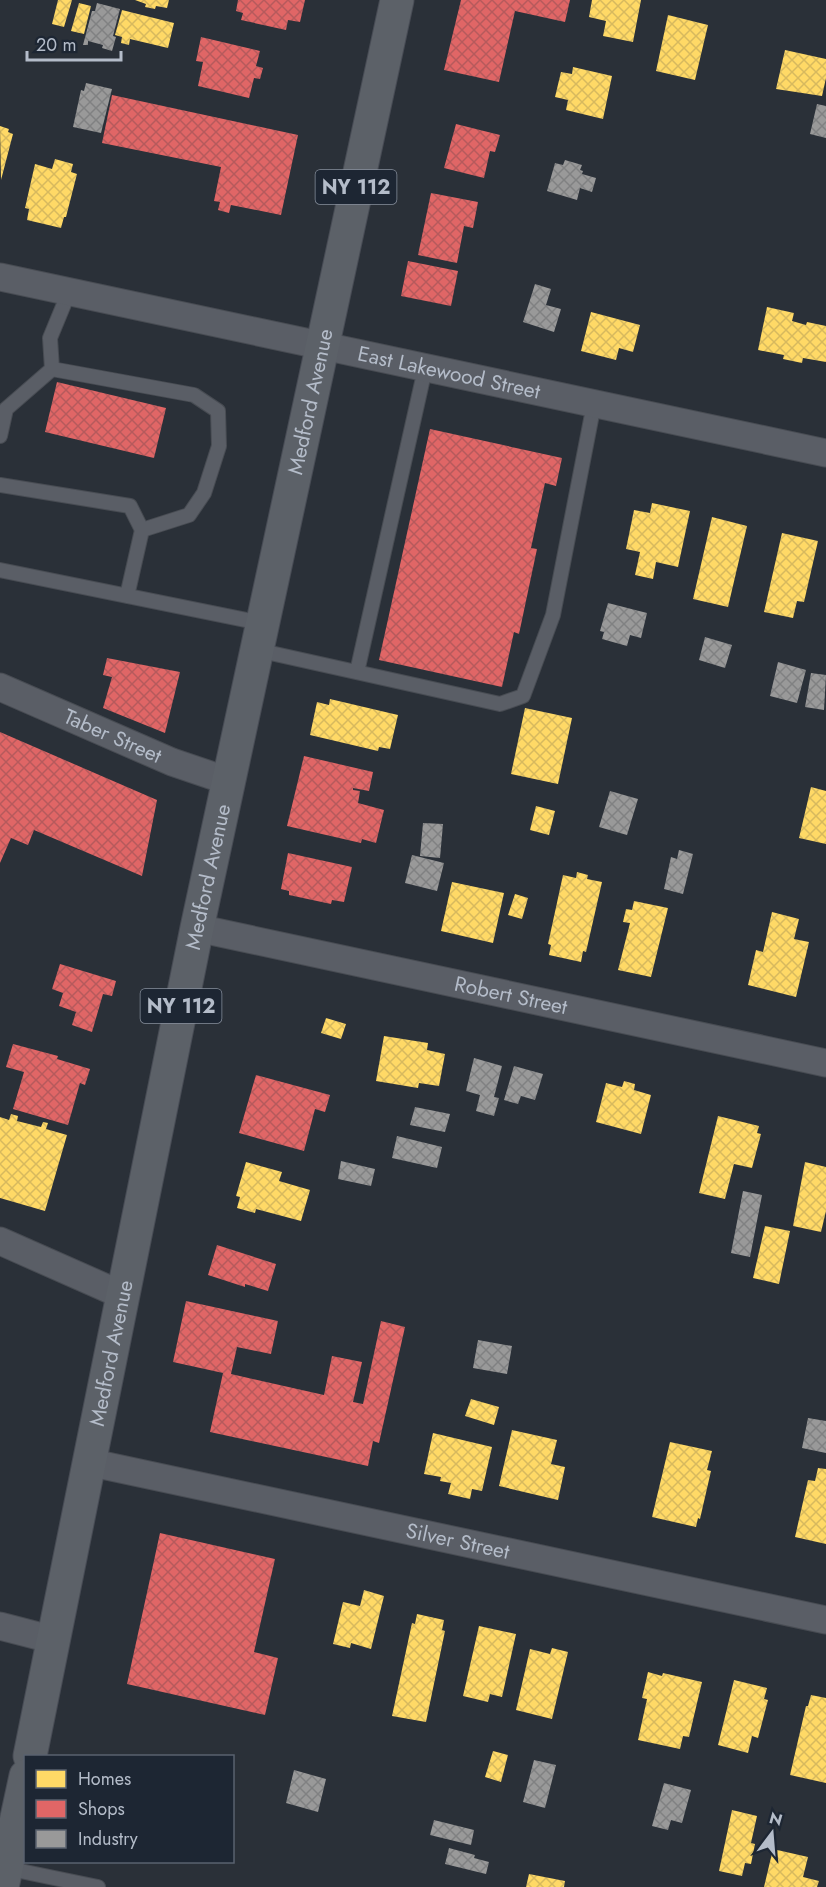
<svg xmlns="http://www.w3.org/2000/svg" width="826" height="1887" viewBox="0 0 826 1887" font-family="Jost,sans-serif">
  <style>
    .homes { fill: url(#homes-cross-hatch) }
    .shops { fill: url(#shops-cross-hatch) }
    .industry { fill: url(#industry-cross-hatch) }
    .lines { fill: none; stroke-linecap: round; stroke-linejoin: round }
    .service-casing { stroke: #484c53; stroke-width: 16 }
    .minor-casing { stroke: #484c53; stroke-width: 29 }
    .primary-casing { stroke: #484c55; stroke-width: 35 }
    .service { stroke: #5a5e66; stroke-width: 14 }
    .minor { stroke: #5a5e66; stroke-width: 27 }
    .primary { stroke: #5c6168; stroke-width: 33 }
    .labels { text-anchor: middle; stroke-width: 6; stroke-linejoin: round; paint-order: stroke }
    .shield { fill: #1d2633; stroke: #878f9c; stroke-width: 1.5 }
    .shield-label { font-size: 20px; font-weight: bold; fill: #b4bcc9 }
    .street-label { font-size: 21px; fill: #b4bcc9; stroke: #1d2633 }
  </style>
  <defs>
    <pattern id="homes-cross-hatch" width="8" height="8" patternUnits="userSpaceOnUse" patternTransform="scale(1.5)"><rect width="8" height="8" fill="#ffd966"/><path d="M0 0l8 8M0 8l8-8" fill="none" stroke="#d7b95e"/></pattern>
    <pattern id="shops-cross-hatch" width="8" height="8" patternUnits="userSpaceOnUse" patternTransform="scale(1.5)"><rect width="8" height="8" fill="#e06666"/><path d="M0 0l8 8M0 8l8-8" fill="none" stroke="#b65a5c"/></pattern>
    <pattern id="industry-cross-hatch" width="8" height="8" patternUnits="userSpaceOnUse" patternTransform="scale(1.5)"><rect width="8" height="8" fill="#999"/><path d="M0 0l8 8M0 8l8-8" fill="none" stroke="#808182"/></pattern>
  </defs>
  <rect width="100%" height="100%" fill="#2a3038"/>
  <!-- homes -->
  <path class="homes" d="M58,0H72L64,27L52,24Z
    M135,0H169L167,8L156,6L155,9L145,7L146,4Z
    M592,0H641L633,42L603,36L606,21L589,17Z
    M79,3L91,6L84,34L71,31Z
    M122,10L174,23L168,48L130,39L129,45L121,43L122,37L115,35Z
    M668,15L708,25L695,80L656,71Z
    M785,50L826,59V78L822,96L776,89Z
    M573,67L612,76L603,119L566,110L568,100L555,97L561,72L572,74Z
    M0,126L9,129L8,132L13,134L1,180Z
    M55,159L73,164L71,172L77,174L66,217H64L61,228L27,220L29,209L25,208L35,164L52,169Z
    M767,307L794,313L792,321L806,325L807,322L826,326V362L803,358L802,363L783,359L784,355L758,350Z
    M591,312L640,325L633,352L619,348L616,360L581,351Z
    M652,503L690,511L678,567L656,562L653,579L635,575L640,552L626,549L634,510L650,513Z
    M712,517L747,526L728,607L693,599Z
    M782,533L818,541L804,602L797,601L793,618L764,612Z
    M330,699L398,715L390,749L379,747L378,751L310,735L317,702L329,705Z
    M525,708L572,718L558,784L511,774Z
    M811,787L826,791V844L799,838Z
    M536,806L555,811L549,835L530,830Z
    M577,872L588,875L587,879L602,882L586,952L583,951L581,962L549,955L551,945L548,944L563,875L576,878Z
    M452,882L504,893L493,943L441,931Z
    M515,894L528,898L522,919L508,915Z
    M634,901L668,908L651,977L618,970L630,923L623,922L626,909L632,910Z
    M772,912L799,919L794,939L809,942L796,997L748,985L756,950L763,952Z
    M326,1018L346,1024L341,1039L321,1033Z
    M384,1036L428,1043L427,1050L445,1054L439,1086L419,1083L418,1088L376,1081Z
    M624,1081L635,1084L634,1090L651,1095L641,1134L596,1122L606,1083L622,1087Z
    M11,1114L18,1116L17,1121L41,1127L43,1122L48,1123L46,1129L67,1135L45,1211L0,1198V1117L9,1120Z
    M718,1116L759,1126L757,1133L761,1134L752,1168L734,1164L725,1199L699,1193Z
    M246,1162L282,1172L279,1181L310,1190L301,1221L256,1209L255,1213L237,1208L240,1197L236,1196Z
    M805,1162L826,1167V1211L821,1232L793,1226Z
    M765,1226L790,1231L779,1284L753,1278Z
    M471,1399L499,1407L494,1425L465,1416Z
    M512,1430L557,1440L551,1464L565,1467L558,1500L499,1486Z
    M433,1433L492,1447L482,1491L472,1489L470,1499L448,1494L451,1483L440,1481L441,1477L424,1474Z
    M670,1442L712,1451L707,1470L711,1471L700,1519L698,1518L696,1527L652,1517Z
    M818,1468L826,1469V1544L795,1537L808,1480L815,1481Z
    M364,1590L384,1596L371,1649L351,1643L350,1648L333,1644L343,1602L360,1606Z
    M417,1614L444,1620L442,1630L445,1631L426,1722L392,1716L412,1623L415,1624Z
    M479,1626L516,1634L502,1697L490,1694L488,1702L463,1696Z
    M552,1648L568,1652L552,1719L516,1710L530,1649L550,1654Z
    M648,1672L662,1676L663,1673L702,1682L689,1737L683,1736L680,1749L638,1740L647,1699L642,1698Z
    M734,1680L767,1688L764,1699L768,1700L758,1738L752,1736L748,1753L718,1745Z
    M811,1695L826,1698V1783L790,1775L806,1706H808Z
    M493,1751L508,1755L501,1782L485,1777Z
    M732,1810L757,1816L751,1843L755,1844L751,1864L745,1863L742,1876L719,1871Z
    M773,1849L808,1857L803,1877L819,1881L817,1887H764Z
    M529,1874L565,1881L564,1887H526Z"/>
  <!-- shops -->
  <path class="shops" d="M238,0H305L300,22L288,20L286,30L241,20L243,13L236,11Z
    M461,0H570L565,22L515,11L499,82L444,70Z
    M201,37L260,51L256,66L263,68L260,79L254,78L249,98L198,86L203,62L196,61Z
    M112,95L298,135L281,215L231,205L229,213L218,210L220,202L214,201L221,167L102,143Z
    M456,124L500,135L495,152L490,151L484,178L444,168Z
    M431,193L478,202L473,228L464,226L457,263L418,255Z
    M408,261L458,271L451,306L401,296Z
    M57,382L166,408L154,458L45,432Z
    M430,429L562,458L556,486L545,483L531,548L537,549L519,634L514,632L502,687L379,660Z
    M107,658L180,672L165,733L103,708L112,677L103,675Z
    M0,732L157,800L142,876L34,830L28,845L11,838L0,863Z
    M304,756L373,772L369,791L353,788V790L360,791L358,803L384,810L376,843L362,839L361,843L287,826Z
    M288,853L352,867L344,902L332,900L331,904L289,895V891L281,889Z
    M60,964L116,981L112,996L103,994L92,1032L72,1025L76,1012L59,1006L63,993L52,989Z
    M13,1044L58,1056L57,1059L90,1069L85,1085L80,1083L68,1125L13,1109L24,1072L6,1067Z
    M256,1075L330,1095L325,1112L315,1109L304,1151L239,1133Z
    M217,1245L276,1264L268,1291L245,1284V1287L208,1275Z
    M186,1301L278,1321L271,1354L237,1347L231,1374L324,1395L332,1356L362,1362L353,1402L363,1404L381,1321L405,1327L379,1443L373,1441L368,1466L210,1432L223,1373L173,1362Z
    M160,1533L275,1559L254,1652L278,1658L265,1715L127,1684Z"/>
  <!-- industry -->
  <path class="industry" d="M97,3L120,9L113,36L116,37L112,51L102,48L103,45L88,41V45H83L92,11H95Z
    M86,83L112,89L101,133L73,127L81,90L84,91Z
    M817,104L826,106V138L810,134Z
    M565,160L582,165L580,170L583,171L582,174L596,178L592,192L580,188L577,200L547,191L555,163L563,165Z
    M535,284L551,289L546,305L561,309L554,332L523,322Z
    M608,603L647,613L641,638L630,635L627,646L602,639L604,632L600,631Z
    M705,637L732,645L725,668L699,660Z
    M778,662L806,670L797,703L770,696Z
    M811,673L826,675L824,710L805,707Z
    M610,791L638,799L627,835L599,827Z
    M423,823L443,824L440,858L420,856Z
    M679,850L693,854L683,894L664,889L671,857L677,859Z
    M412,855L444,863L437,891L405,883Z
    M474,1058L502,1066L494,1097L499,1098L494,1116L476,1111L480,1095L466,1091Z
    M514,1066L543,1074L535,1100L521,1096L518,1104L504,1100Z
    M415,1107L450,1114L445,1132L410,1125Z
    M397,1136L442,1147L437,1168L392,1158Z
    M341,1161L375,1169L371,1186L338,1179Z
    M743,1191L762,1195L750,1257L731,1253Z
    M478,1340L512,1346L507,1374L473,1368Z
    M808,1418L826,1421V1453L802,1448Z
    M534,1760L556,1765L545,1808L523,1802Z
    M294,1770L326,1779L318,1812L286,1803Z
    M664,1783L691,1790L682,1823L671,1820L668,1830L652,1826Z
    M434,1820L474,1830L471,1845L430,1835Z
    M449,1848L475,1855L474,1858L489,1862L486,1874L445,1864Z"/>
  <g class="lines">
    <!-- service casing -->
    <g class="service-casing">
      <path id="service" d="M52,369L194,395L218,411L219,446L204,493L189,515L142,530
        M52,369L50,338L69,292
        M0,436L6,409L52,369
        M0,485L130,506L142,530L127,596
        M0,570L261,623
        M257,650L500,704L523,696L553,615L594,404
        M357,672L425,369
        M6,1868L98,1887"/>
    </g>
    <!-- minor casing -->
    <g class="minor-casing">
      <g id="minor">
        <path id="s1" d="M0,277L826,453"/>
        <path id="s2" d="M0,687L172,762L228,781"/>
        <path id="s3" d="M197,928L826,1063"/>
        <path d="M0,1241L122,1295"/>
        <path id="s4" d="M88,1462L826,1620"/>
        <path d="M0,1626L54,1640"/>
      </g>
    </g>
    <!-- primary casing -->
    <g class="primary-casing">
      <g id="primary">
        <path id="s5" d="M30,1756L197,928L397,0"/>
        <path d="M2,1887L26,1776"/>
      </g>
    </g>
    <!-- service -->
    <use href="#service" class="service"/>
    <!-- minor -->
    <use href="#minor" class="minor"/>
    <!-- primary -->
    <use href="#primary" class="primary"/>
  </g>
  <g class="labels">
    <!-- shield labels -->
    <g class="shield">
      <rect x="315.5" y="170" width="81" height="34" rx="4.5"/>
      <rect x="140.5" y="989" width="81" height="34" rx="4.5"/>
    </g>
    <g class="shield-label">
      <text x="356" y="194">NY 112</text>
      <text x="181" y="1013">NY 112</text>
    </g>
    <!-- street labels -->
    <g class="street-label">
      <text dy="7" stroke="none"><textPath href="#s1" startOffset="459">East Lakewood Street</textPath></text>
      <text dy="7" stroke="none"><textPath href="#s5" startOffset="1383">Medford Avenue</textPath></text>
      <text dy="7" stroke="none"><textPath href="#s2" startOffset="123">Taber Street</textPath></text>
      <text dy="7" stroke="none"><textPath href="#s5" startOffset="897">Medford Avenue</textPath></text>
      <text dy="7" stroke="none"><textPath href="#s3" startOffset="321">Robert Street</textPath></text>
      <text dy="7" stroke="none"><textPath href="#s5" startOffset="411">Medford Avenue</textPath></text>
      <text dy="7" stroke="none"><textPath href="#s4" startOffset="378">Silver Street</textPath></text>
    </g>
  </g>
  <!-- legend -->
  <rect x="24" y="1755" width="210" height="108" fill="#1d2633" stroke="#59626f" stroke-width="1.5"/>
  <rect x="36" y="1770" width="30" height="18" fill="#ffd966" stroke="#59626f" stroke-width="1.5"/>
  <text x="78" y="1785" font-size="18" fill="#b4bcc9">Homes</text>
  <rect x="36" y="1800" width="30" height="18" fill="#e06666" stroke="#59626f" stroke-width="1.5"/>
  <text x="78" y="1815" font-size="18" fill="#b4bcc9">Shops</text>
  <rect x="36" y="1830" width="30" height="18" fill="#999999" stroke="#59626f" stroke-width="1.5"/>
  <text x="78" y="1845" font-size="18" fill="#b4bcc9">Industry</text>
  <!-- north arrow -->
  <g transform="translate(772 1833) rotate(16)" stroke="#1d2633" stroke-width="4.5" paint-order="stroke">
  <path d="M0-4.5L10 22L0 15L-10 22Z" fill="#b4bcc9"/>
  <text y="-9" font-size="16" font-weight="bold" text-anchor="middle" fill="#b4bcc9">N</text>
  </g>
  <!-- scale -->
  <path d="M27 51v9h94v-9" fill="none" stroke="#b4bcc9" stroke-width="3"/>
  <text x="36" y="51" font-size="18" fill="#b4bcc9" stroke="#1d2633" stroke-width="4.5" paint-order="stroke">20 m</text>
</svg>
